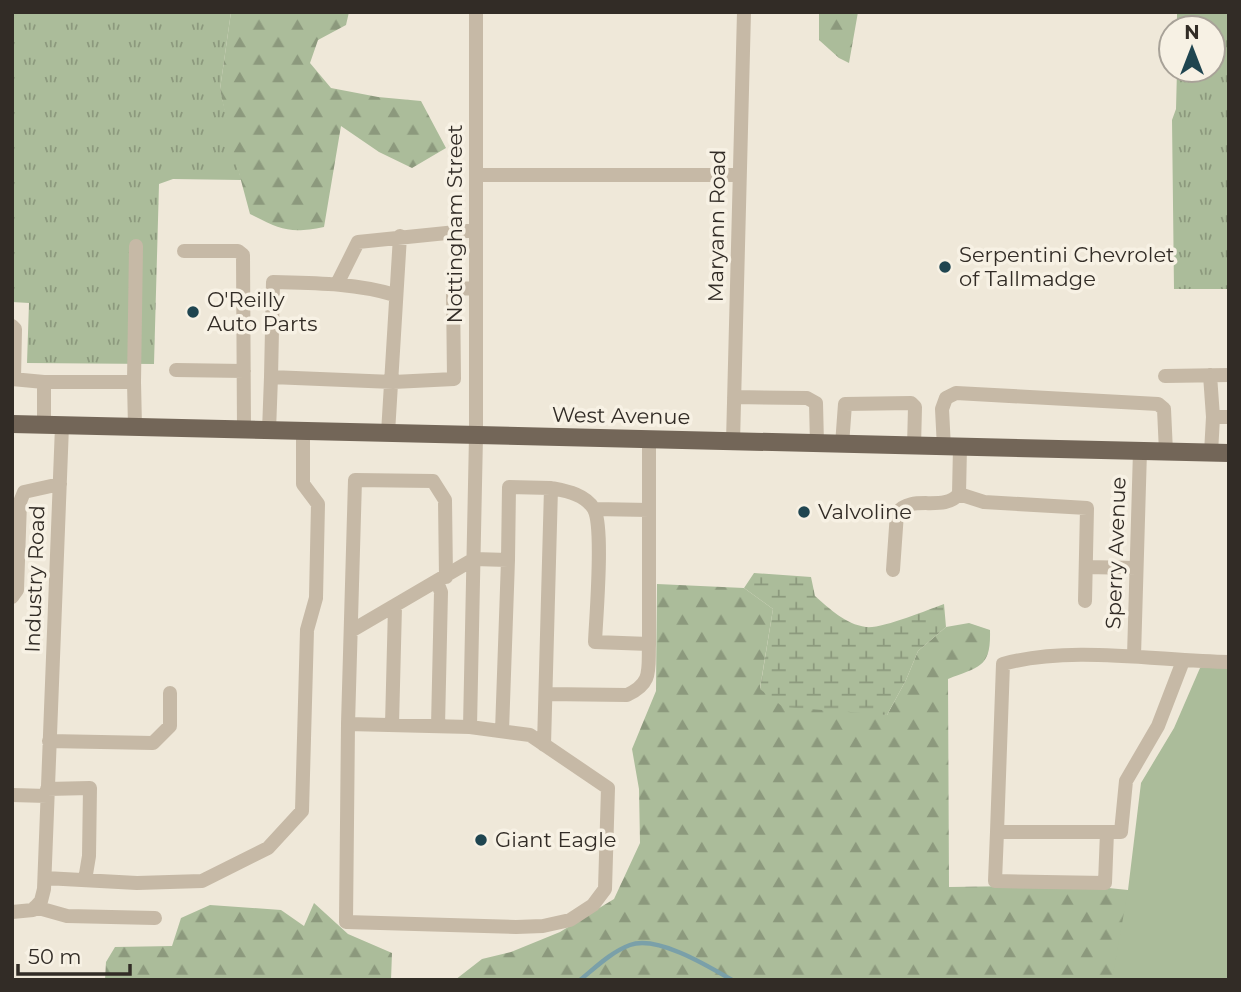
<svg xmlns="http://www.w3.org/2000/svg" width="1241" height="992" viewBox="0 0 1241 992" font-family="Montserrat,sans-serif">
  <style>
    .grass { fill: url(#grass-tufts) }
    .forest { fill: url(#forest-firs) }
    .wetland { fill: url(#wetland-marsh) }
    .green { fill: #abbc9a }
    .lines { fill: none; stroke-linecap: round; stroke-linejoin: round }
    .stream { stroke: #7aa0a9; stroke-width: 4.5 }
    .minor { stroke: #c6b9a6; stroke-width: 14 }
    .major { stroke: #736658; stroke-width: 18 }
    .poi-dot { fill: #1f4550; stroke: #f7f1e4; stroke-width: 2.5 }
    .labels { text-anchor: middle; stroke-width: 7; stroke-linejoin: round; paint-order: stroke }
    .street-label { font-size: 21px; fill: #322c26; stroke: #f7f1e4 }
    .poi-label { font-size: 21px; fill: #322c26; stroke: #f7f1e4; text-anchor: start }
  </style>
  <defs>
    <pattern id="grass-tufts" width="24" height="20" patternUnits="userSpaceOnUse" patternTransform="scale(1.75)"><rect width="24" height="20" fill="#abbc9a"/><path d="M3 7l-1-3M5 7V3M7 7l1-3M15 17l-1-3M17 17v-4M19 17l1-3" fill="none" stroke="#8c997d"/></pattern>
    <pattern id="forest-firs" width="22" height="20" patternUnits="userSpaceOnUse" patternTransform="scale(1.75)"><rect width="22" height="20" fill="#abbc9a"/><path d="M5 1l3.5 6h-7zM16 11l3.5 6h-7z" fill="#8c997d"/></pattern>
    <pattern id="wetland-marsh" width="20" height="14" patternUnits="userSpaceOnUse" patternTransform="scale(1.75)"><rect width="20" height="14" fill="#abbc9a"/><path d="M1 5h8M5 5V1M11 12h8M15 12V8" fill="none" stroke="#8c997d"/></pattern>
  </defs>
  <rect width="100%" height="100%" fill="#efe8d9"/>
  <!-- grass -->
  <path class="grass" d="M12,12H231L220,89L241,180L173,179L159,184L154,364L27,363L29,303L12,302Z
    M1177,12H1229V289H1174L1172,120L1176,109L1177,70H1213V28H1177Z"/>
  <!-- forest -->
  <path class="forest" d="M231,12H349L346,25L318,40L310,63L331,88L378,97L421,101L446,148L412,168L379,152L341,126L324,227C290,234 281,230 250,214L232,147L220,89Z
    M819,12H858L849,63L839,58L819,40Z
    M657,584L744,588L773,609L760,688L887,715L906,680L918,651L946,627L969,623L990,630C991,668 980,666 948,679L949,887L1079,885L1128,890L1177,980H455L482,959L511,952L560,932L614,899L640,843L639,789L632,749L656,691Z
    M314,903L348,934L392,953L391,980H105L106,962L115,947L172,946L181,918L210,905L281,910L304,926Z"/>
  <!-- wetland -->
  <path class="wetland" d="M754,573L811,577L815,596C830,609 845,624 866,627C882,629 927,610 944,604L946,627L918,651L906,680L887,715L783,707L760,689L773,609L744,588Z"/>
  <!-- green -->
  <path class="green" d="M1200,668H1229V980H1112L1128,890L1141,783L1174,728Z"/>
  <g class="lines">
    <!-- stream -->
    <path class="stream" d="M580,980C595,968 611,952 630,945C657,935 708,966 732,980"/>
    <!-- minor -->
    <path class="minor" d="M476,175H739
      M184,251H238L243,255L244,430
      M337,284L358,242L476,230
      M12,326L15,329L14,379
      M176,370L244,371
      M1210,375L1213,417L1211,453
      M1165,376L1229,375
      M271,377L273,282C315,283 355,283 395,295
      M12,379L44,382V425
      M44,382H134L135,427
      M134,382L136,246
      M734,397L807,398L816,403L817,444
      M1213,417H1229
      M269,431L271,377L393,382L454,379L453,289L476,288
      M388,433L400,236
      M733,442L744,12
      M842,445L845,404L911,403L915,407L914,447
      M944,448L942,409L946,398L956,393L1158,404L1164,409L1166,452
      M551,488C566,491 585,494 594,509C604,527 596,617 595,642L649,644V440
      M959,494L984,502L1087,508L1085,601
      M594,509L649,510
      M1086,567L1136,568
      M893,570L897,513C912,493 943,513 959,494L960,447
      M437,582L441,592L438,726
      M12,597L17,590L20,502L24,492L60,484
      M351,631L474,559L508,560L509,487L551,488L544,745
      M1134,656L1140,451
      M1183,661L1158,726L1126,781L1121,832H997L1003,664C1071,645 1158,661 1229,662
      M546,694L627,695C653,683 648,670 649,644
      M348,724L470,727L530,735L608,788L605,889L593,905L570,920L543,926L516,927L346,922Z
      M348,724L355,480L433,481L445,500L446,577
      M392,725L395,606
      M470,727L476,436V12
      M502,731L508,560
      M49,741L153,743L170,726V693
      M47,789L90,788L89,856L85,880
      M12,795L47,796
      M997,832L995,881L1105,883L1107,832
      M45,878L137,883L202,881L268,848L302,811L307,630L316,598L318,504L303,484V431
      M35,907L67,916L155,918
      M12,912L33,910L41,901L44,889L62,426"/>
    <!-- major -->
    <path class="major" d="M12,424L1229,453"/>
  </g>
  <!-- markers -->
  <g class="poi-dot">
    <circle cx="945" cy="267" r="7"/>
    <circle cx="193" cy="312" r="7"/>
    <circle cx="804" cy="512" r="7"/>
    <circle cx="481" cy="840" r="7"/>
  </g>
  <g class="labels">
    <!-- street labels -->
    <g class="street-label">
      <text transform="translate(455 224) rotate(-90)" y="7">Nottingham Street</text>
      <text transform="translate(717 226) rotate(-89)" y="7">Maryann Road</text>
      <text transform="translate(621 416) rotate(1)" y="7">West Avenue</text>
      <text transform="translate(1116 553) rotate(-88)" y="7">Sperry Avenue</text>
      <text transform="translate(35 579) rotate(-88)" y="7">Industry Road</text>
    </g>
    <!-- poi labels -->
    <g class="poi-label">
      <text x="959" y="262">Serpentini Chevrolet<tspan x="959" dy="24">of Tallmadge</tspan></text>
      <text x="207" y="307">O'Reilly<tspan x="207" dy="24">Auto Parts</tspan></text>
      <text x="818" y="519">Valvoline</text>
      <text x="495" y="847">Giant Eagle</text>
    </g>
  </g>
  <!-- border -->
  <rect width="1241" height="992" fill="none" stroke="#322c26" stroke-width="28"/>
  <!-- north arrow -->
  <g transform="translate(1192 49)"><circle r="33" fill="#f7f1e4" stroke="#a8a298" stroke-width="2"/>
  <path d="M0-5L12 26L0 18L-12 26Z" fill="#1f4550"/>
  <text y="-10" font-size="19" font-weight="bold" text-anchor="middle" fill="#322c26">N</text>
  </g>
  <!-- scale -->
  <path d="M18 964v10h112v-10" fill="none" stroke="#322c26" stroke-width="3.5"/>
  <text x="28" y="964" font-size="21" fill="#322c26" stroke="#f7f1e4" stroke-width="5" paint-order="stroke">50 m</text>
</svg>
